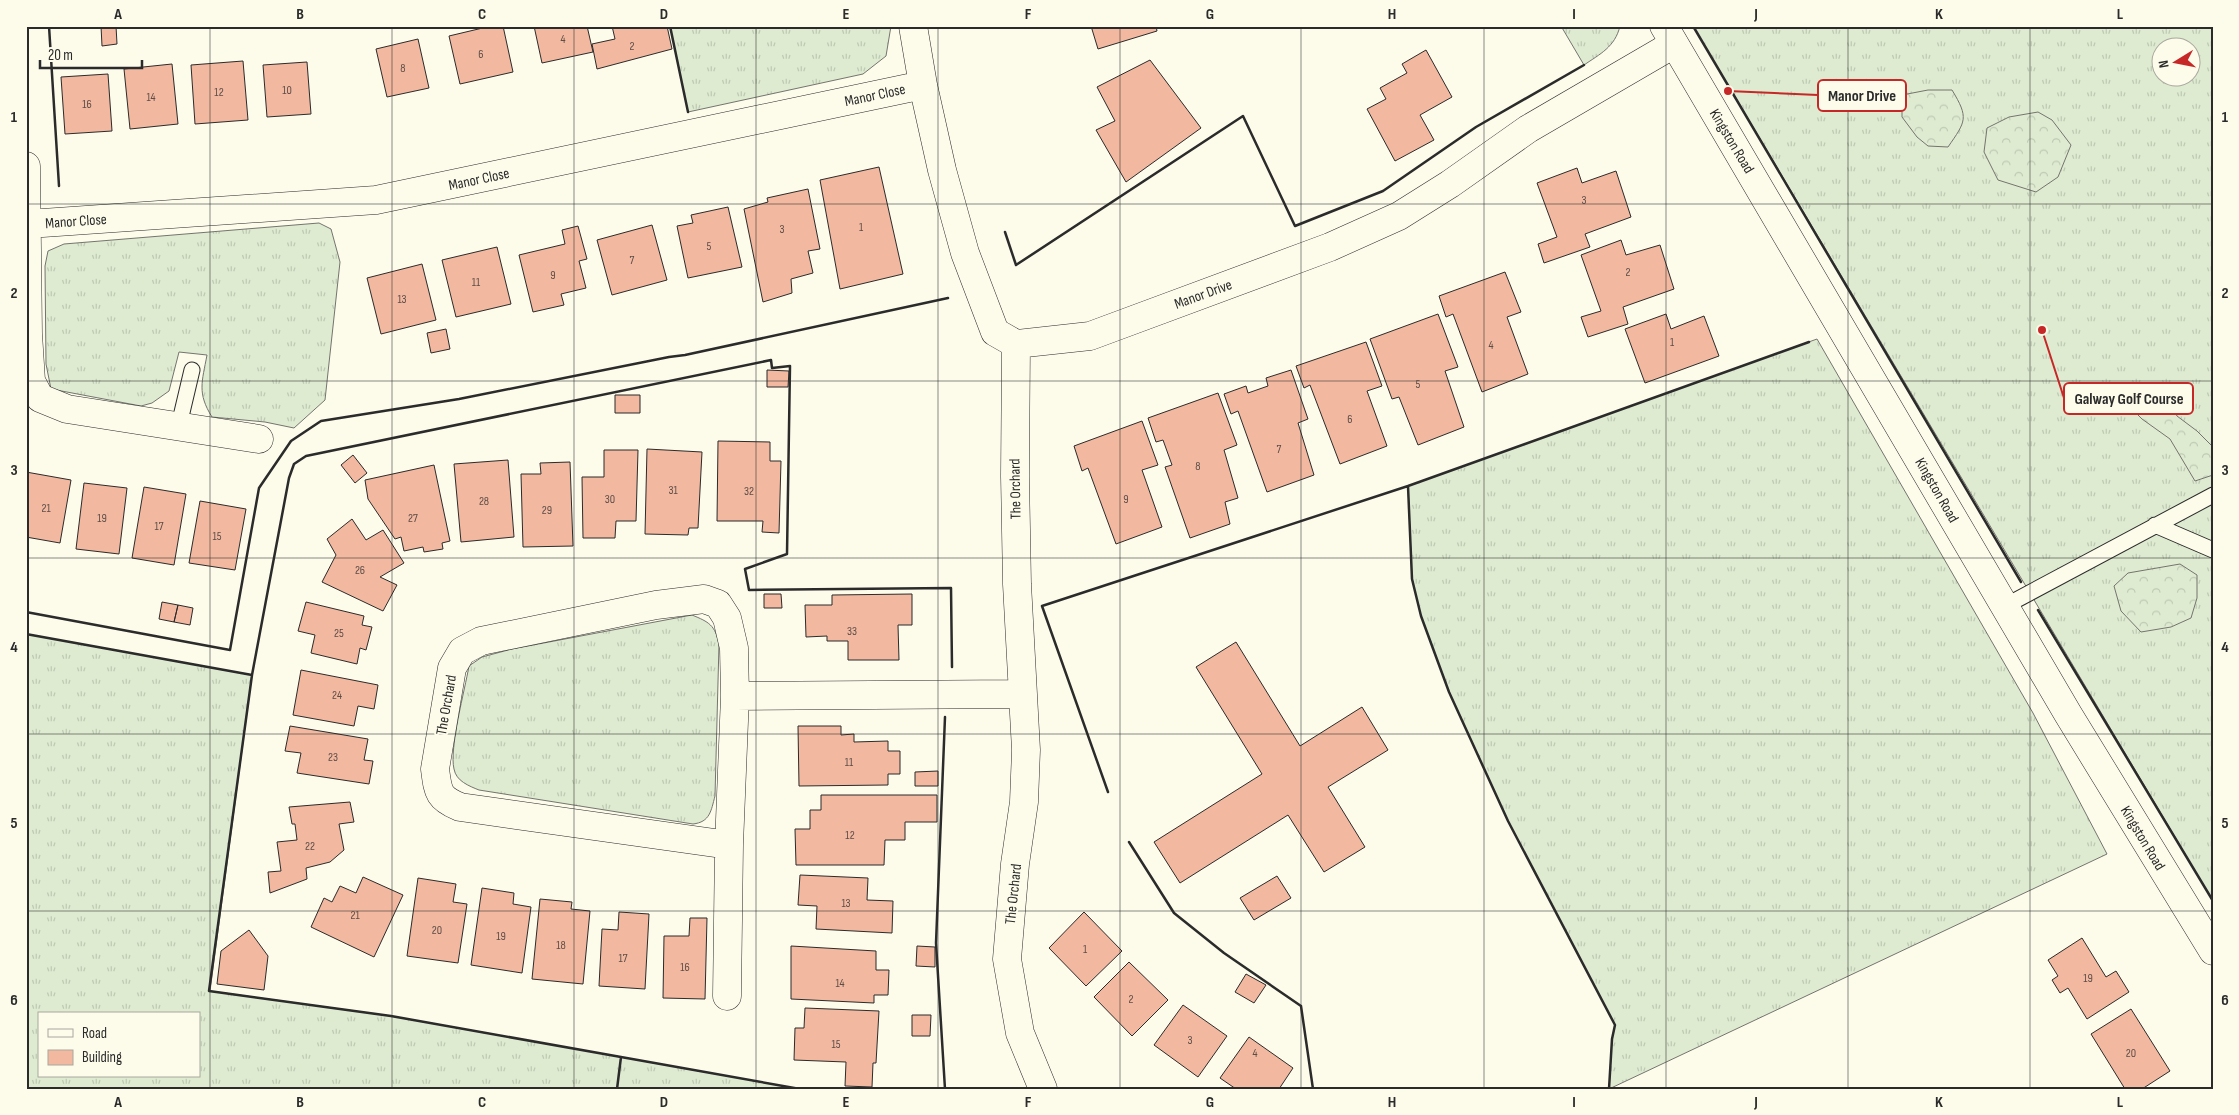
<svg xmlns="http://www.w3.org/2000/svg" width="2239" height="1115" viewBox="0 0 2239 1115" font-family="'Sofia Sans Condensed',sans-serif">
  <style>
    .grass { fill: url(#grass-tufts); stroke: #74746e; fill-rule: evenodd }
    .forest { fill: url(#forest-crowns); stroke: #74746e }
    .building { fill: #f2b8a0; stroke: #2b2b2b }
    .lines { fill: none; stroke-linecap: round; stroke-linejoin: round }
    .service-casing { stroke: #2b2b2b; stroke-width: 17 }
    .minor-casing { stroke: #2b2b2b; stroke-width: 29 }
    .secondary-casing { stroke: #2b2b2b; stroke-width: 29 }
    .service { stroke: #fdfbea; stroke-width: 15 }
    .minor { stroke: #fdfbea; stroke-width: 28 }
    .secondary { stroke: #fdfbea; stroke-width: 28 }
    .wall { stroke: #2b2b2b; stroke-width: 2.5 }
    .grid { fill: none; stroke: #2b2b2b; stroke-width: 1; stroke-opacity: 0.55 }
    .labels { text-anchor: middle; stroke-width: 4; stroke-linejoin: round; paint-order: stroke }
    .number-label { font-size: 12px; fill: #5d4e48 }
    .street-label { font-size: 15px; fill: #2b2b2b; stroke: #fdfbea }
    .leader { fill: none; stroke: #c62828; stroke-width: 2 }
    .callout-dot { fill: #c62828; stroke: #fdfbea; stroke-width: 2 }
    .callout { fill: #fdfbea; stroke: #c62828; stroke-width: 2 }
    .callout-label { font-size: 16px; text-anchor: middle; font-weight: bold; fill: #2b2b2b }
    .neatline { fill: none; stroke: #2b2b2b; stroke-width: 2 }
    .grid-label { font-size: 16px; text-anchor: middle; font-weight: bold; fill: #2b2b2b }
  </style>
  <defs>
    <pattern id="grass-tufts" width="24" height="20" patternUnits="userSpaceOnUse" patternTransform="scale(1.25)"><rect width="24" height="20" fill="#deebd1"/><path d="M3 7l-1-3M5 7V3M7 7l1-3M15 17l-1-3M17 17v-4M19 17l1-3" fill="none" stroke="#bfcab4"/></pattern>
    <pattern id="forest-crowns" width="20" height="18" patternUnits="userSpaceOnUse" patternTransform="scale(1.25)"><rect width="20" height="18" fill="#deebd1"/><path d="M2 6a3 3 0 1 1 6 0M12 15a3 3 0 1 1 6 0" fill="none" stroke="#bfcab4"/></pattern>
  </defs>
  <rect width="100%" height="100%" fill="#fdfbea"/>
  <!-- grass -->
  <path class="grass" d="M670,26H891L886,56L863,74L688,112Z
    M1561,26H1620C1615,47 1600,54 1584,65Z
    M1693,26H2213V901ZM2162,48H2192V78H2162Z
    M319,223L331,229L340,262L325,400L294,428L265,422L212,417C197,393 202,382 207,355L179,352L169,391L152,403L141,406L51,389L46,364L45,266L48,251L64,244Z
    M1817,339L2033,713L2107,854L1609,1089L1612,1039L1615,1025L1508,821L1449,692L1421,616L1412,579L1408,486Z
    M692,615C709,622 715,625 719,644L715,796C711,811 710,822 693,824L479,790C469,786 456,781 454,769C449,749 465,689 469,666L482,657L512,649Z
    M26,634L252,675L210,991L391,1016L800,1089H26ZM39,1014H199V1076H39Z"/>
  <!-- forest -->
  <path class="forest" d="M1928,90H1952C1969,118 1966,121 1948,147L1928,146L1917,137L1902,117V95Z
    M2038,112L2052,120L2071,145L2058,177L2036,192L1998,180L1984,152L1987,128L2009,117Z
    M2148,384L2166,396L2177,416L2197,431L2213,447V475L2195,481L2170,439L2142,419L2134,411L2138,396Z
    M2180,564L2197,575V598L2191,618L2171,627L2141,632L2121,611L2114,586L2128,573Z"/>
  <!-- building -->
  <path class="building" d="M101,26H116L117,44L102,46Z
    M491,26H503L513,72L460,84L449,36Z
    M534,26H587L593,52L542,63Z
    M612,26H667L672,49L597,69L592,44L615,39Z
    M1091,26H1156L1157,31L1098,49Z
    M418,39L429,88L387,97L376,49Z
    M1426,50L1452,97L1420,115L1434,140L1395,161L1367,109L1386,99L1380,88L1407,73L1402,64Z
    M1150,60L1201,128L1126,182L1096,130L1115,121L1097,87Z
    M243,61L248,120L195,124L191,65Z
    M307,62L311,114L267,117L263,65Z
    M172,64L178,124L130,129L124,69Z
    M108,74L112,131L65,134L61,77Z
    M879,167L903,274L840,289L820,180Z
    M1577,168L1582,183L1616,171L1631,217L1585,234L1590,247L1544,263L1538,244L1557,237L1537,183Z
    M808,189L820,249L808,251L813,273L791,279L792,293L763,302L744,209L768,202L767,198Z
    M728,207L742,267L688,278L677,226L693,223L691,215Z
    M652,225L667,280L612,295L597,240Z
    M578,226L587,259L579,261L586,288L561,294L564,305L533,312L519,255L565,244L562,230Z
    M1621,240L1626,255L1660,245L1674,289L1623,307L1628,324L1588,337L1581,317L1601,311L1581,255Z
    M497,247L511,304L456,317L442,260Z
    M422,264L436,320L381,334L367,278Z
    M1505,272L1521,312L1507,317L1528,374L1482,392L1453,314L1446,317L1439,296Z
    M1438,314L1458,367L1445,371L1464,427L1418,445L1399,397L1392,399L1370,339Z
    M1666,314L1671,329L1704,316L1719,356L1645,383L1625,329Z
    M446,329L450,349L431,353L427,333Z
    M1366,342L1382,386L1367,391L1387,446L1340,464L1310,385L1304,388L1296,366Z
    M767,370L789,371L788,387H767Z
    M1291,370L1308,419L1298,423L1314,475L1267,492L1238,411L1231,414L1224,394L1246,386L1248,393L1268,386L1266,378Z
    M1218,393L1237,445L1224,450L1238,498L1225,502L1230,524L1190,538L1165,467L1172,465L1163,440L1156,442L1148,418Z
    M615,395H640V413H615Z
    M1142,421L1158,465L1142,470L1162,527L1116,544L1088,468L1082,471L1074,446Z
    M718,441L770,442V461H781L779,533L762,532L763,521H717Z
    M647,449L702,452L698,528H689L688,535L645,534Z
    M604,450H638L636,521H616L615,538H583L582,477H604Z
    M353,455L367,473L355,483L341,465Z
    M508,460L514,537L461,542L454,464Z
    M570,462L573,546L523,547L521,474H541L540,463Z
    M434,465L450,541L442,543L443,549L424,552L423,547L404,551L401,537L395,539L368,499L365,480Z
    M26,472L71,480L60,543L26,537Z
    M84,483L127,488L119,554L76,549Z
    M144,487L186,494L174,565L132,558Z
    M200,501L246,509L235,570L189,563Z
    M352,519L366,540L383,530L404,563L380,577L397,585L383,611L322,582L336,555L327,539Z
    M764,594H781L782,608H764Z
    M912,594V625H898L899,660H848V641H827V636L806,637L805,605H832V595Z
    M162,602L178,605L174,622L159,619Z
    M306,602L364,616L362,625L372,627L366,650L360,648L357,664L311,653L315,635L298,631Z
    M178,605L193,608L190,625L174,622Z
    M1236,642L1300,746L1362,707L1388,750L1328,787L1365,847L1324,872L1288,815L1180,883L1154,842L1262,774L1196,667Z
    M301,670L378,685L374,709L358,706L354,726L293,715Z
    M290,726L368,739L364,760L373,761L369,784L297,773L301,753L285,751Z
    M798,726H841V735L854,734V742L888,741V751H900V774H888V785L799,786Z
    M938,771V786H915V772Z
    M821,795H937V822H905V840H885L884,865H796L795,829H810V810H821Z
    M350,802L354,822L339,824L344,850L330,862L306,868L307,879L270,893L268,872L281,871L277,842L297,840L295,824H292L289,807Z
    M800,875L868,878L867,900L893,901L892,933L816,929L817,906L798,905Z
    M1277,876L1291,898L1254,920L1240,898Z
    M363,877L403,895L374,957L311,927L324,898L332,902L340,886L356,893Z
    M418,878L456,884L453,902L467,904L458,963L407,956Z
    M482,888L514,893L513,904L531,907L522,973L471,965Z
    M540,899L572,902L571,909L590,911L583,984L532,979Z
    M619,912L649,914L645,989L599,986L602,929L618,930Z
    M1084,912L1122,951L1086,986L1049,948Z
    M690,918H707L705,999L663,998L664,936H689Z
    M249,930L268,956L264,990L217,984L221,951Z
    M2082,938L2106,977L2116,971L2129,992L2087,1019L2068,988L2060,993L2052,980L2058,976L2048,960Z
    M791,946L876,951V970H889L888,995H874V1003L791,999Z
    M917,946L935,947V967L916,966Z
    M1129,962L1168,1000L1132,1036L1094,997Z
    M1246,974L1266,985L1254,1003L1235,992Z
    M1183,1005L1227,1036L1198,1077L1154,1045Z
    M805,1008L879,1011L876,1063H873L872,1087L845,1086L846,1062L794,1060L795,1028H804Z
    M2131,1009L2170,1071L2142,1089H2125L2091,1034Z
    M912,1015H931L930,1036H912Z
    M1249,1037L1293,1068L1279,1089H1236L1220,1078Z"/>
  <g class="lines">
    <!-- service casing -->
    <g class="service-casing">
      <path id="service" d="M179,425L192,370
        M2155,525L2213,550
        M2005,606L2213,495"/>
    </g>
    <!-- minor casing -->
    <g class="minor-casing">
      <path id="minor" d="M913,26L923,85L942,170L965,253L995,332L1016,344L1090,336L1330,247L1399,216L1450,184L1528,129L1674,44
        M26,166L28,334L31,381L40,398L67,409L259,439
        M28,224L376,200L923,85
        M1016,344L1015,476L1017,584L1026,750L1024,802L1015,864L1007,959L1020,1033L1043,1089
        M729,845L460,807C438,798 438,792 435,769L452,668L462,651L481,641L656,605L704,599L718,604L727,618L734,648L735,696
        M727,996L729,845L735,696L1022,694"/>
    </g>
    <!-- secondary casing -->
    <g class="secondary-casing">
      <path id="secondary" d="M1664,26L2068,714L2213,951"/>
    </g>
    <!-- service -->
    <use href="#service" class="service"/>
    <!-- minor -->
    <use href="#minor" class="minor"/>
    <!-- secondary -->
    <use href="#secondary" class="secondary"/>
    <!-- wall -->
    <path class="wall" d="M49,26L59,186
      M670,26L688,112
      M1693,26L2021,582
      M1005,232L1016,265L1243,116L1295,226L1383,191L1476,127L1584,65
      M1408,486L1809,342
      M2038,610L2213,901
      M26,612L230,650L259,488L291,441L321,421L459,399L669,357L685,355L948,298
      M26,634L252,675L209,991L391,1016L621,1057L617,1089
      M252,675L289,478L294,464L306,456L771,360L772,368L790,366L787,554L745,569L749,590L951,588L952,667
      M945,717L936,943L945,1089
      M1108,792L1042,606L1408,486L1412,579L1421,616L1449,692L1508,821L1615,1025L1612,1039L1609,1089
      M1129,842L1174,913L1224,953L1301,1006L1313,1089
      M621,1057L800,1089"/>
  </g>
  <!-- grid -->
  <path class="grid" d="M210,26V1089M392,26V1089M574,26V1089M756,26V1089M938,26V1089M1120,26V1089M1301,26V1089M1484,26V1089M1666,26V1089M1848,26V1089M2030,26V1089M26,204H2213M26,381H2213M26,558H2213M26,734H2213M26,911H2213"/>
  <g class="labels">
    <!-- number labels -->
    <g class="number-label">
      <text x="563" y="43">4</text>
      <text x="632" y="50">2</text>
      <text x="481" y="58">6</text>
      <text x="403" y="72">8</text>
      <text x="287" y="94">10</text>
      <text x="219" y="96">12</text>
      <text x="151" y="101">14</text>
      <text x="87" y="108">16</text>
      <text x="1584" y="204">3</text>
      <text x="861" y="231">1</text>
      <text x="782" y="233">3</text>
      <text x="709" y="250">5</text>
      <text x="632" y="264">7</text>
      <text x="1628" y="276">2</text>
      <text x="553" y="279">9</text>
      <text x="476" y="286">11</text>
      <text x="402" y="303">13</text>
      <text x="1672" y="346">1</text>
      <text x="1491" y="349">4</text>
      <text x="1418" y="388">5</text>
      <text x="1350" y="423">6</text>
      <text x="1279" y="453">7</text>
      <text x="1198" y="470">8</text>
      <text x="673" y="494">31</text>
      <text x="749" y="495">32</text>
      <text x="610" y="503">30</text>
      <text x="1126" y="503">9</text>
      <text x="484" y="505">28</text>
      <text x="46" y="512">21</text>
      <text x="547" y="514">29</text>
      <text x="102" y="522">19</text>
      <text x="413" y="522">27</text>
      <text x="159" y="530">17</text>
      <text x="217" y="540">15</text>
      <text x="360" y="574">26</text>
      <text x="852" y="635">33</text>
      <text x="339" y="637">25</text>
      <text x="337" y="699">24</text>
      <text x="333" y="761">23</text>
      <text x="849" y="766">11</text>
      <text x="850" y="839">12</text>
      <text x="310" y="850">22</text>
      <text x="846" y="907">13</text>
      <text x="355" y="919">21</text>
      <text x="437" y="934">20</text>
      <text x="501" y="940">19</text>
      <text x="561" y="949">18</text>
      <text x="1085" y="953">1</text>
      <text x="623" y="962">17</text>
      <text x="685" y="971">16</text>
      <text x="2088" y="982">19</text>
      <text x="840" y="987">14</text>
      <text x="1131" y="1003">2</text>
      <text x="1190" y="1044">3</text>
      <text x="836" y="1048">15</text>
      <text x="1255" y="1057">4</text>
      <text x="2131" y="1057">20</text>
    </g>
    <!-- street labels -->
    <g class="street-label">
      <text transform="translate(875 95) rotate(-12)" y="5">Manor Close</text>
      <text transform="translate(1732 141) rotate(59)" y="5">Kingston Road</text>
      <text transform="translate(479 179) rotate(-12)" y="5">Manor Close</text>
      <text transform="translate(76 221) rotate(-4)" y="5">Manor Close</text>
      <text transform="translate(1203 294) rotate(-20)" y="5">Manor Drive</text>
      <text transform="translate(1015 489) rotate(-91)" y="5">The Orchard</text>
      <text transform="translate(1937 490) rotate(60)" y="5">Kingston Road</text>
      <text transform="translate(446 705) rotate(-80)" y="5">The Orchard</text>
      <text transform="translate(2143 838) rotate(59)" y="5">Kingston Road</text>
      <text transform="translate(1013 894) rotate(-84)" y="5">The Orchard</text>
    </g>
  </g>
  <!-- callouts -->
  <path class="leader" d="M1728 91L1818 95M2042 330L2064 398"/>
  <g class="callout-dot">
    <circle cx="1728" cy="91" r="5"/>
    <circle cx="2042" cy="330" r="5"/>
  </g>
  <g class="callout">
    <rect x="1818" y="80" width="88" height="31" rx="5"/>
    <rect x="2064" y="383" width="129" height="31" rx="5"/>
  </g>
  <g class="callout-label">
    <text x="1862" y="101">Manor Drive</text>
    <text x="2129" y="404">Galway Golf Course</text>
  </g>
  <!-- border -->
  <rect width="2239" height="1115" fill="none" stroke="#fdfbea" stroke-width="55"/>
  <!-- legend -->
  <rect x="38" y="1012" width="162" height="65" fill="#fdfbea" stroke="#a9a89e"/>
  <rect x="48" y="1029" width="25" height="8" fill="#fdfbea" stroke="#a9a89e"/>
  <text x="82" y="1038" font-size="15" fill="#2b2b2b">Road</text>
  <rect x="48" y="1050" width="25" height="15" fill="#f2b8a0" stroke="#a9a89e"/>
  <text x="82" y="1062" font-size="15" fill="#2b2b2b">Building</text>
  <!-- north arrow -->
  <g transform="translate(2176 62) rotate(260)"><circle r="24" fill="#fdfbea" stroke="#a9a89e"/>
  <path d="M0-4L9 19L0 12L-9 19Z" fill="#c62828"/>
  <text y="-8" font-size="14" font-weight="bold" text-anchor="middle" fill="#2b2b2b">N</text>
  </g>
  <!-- scale -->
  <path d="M40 60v8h102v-8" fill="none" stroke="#2b2b2b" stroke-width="2.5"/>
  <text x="48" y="60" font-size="15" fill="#2b2b2b" stroke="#fdfbea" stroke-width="4" paint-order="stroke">20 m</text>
  <rect x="28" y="28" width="2184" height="1060" class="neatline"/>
  <g class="grid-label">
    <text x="118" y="19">A</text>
    <text x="300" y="19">B</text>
    <text x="482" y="19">C</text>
    <text x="664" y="19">D</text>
    <text x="846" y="19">E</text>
    <text x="1028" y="19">F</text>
    <text x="1210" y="19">G</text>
    <text x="1392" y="19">H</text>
    <text x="1574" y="19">I</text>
    <text x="1756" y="19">J</text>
    <text x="1939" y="19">K</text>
    <text x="2120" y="19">L</text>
    <text x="14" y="122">1</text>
    <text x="2225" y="122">1</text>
    <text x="14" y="298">2</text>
    <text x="2225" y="298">2</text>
    <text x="14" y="475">3</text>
    <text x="2225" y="475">3</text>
    <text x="14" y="652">4</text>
    <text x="2225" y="652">4</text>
    <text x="14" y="828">5</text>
    <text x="2225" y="828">5</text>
    <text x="14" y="1005">6</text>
    <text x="2225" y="1005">6</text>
    <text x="118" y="1107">A</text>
    <text x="300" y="1107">B</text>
    <text x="482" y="1107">C</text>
    <text x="664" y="1107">D</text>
    <text x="846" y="1107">E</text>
    <text x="1028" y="1107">F</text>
    <text x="1210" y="1107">G</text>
    <text x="1392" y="1107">H</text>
    <text x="1574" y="1107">I</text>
    <text x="1756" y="1107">J</text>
    <text x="1939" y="1107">K</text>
    <text x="2120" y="1107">L</text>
  </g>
</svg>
